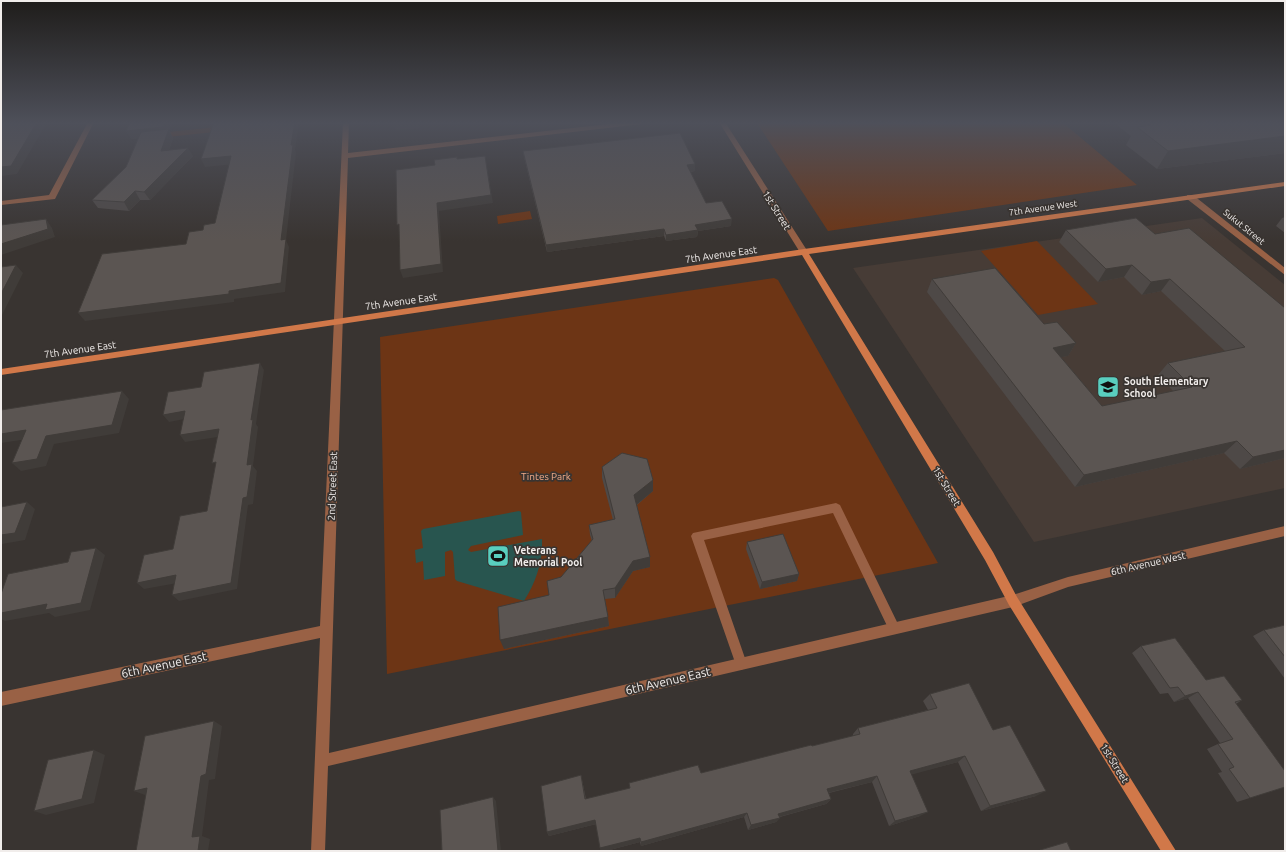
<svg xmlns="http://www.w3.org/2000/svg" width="1286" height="852" viewBox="0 0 1286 852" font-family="Ubuntu,sans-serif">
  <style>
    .built { fill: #473c36 }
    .green { fill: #6d3515 }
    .water { fill: #28554f }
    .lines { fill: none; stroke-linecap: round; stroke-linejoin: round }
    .lane { fill: #996145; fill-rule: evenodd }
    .street { fill: #996145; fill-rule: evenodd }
    .secondary { fill: #d17849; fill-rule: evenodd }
    .wall { fill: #4e4947 }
    .shaded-wall { fill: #403c39 }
    .building { fill: #5b5552; stroke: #403c39 }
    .labels { text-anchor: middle; stroke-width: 3.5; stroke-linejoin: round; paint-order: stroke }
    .far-street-label { font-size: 9px; fill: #f1edeb; stroke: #393431 }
    .street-label { font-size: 10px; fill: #f1edeb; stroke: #393431 }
    .poi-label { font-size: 10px; font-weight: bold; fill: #f1edeb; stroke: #393431; text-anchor: start }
    .park-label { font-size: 10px; fill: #f2ac8a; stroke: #393431 }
    .near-street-label { font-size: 12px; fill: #f1edeb; stroke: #393431 }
  </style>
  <rect width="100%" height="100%" fill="#393431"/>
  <!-- built -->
  <path class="built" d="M1202,218L1285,285V488L1034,542L853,268Z"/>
  <!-- green -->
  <path class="green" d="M766,122H1062L1137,185L828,231L757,123Z
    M216,127L214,132L167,137L169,132Z
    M530,211L532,219L498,224L497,216Z
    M1037,241L1098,304L1038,315L981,251Z
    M774,278L778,280L938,563L387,674L380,337Z"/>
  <!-- water -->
  <path class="water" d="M519,511L521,512L523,535L471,546L468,550L471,552L542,539C543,562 536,582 524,601L457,581L455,579L453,552L451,550L445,552V576L424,580L423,561L416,563L415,550L423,548L421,531L423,529Z"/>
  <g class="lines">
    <!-- lane -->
    <path class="lane" d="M836,503L840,505L898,624L900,628L898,632L894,634L890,632L833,513L704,540L747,664L745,668L741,670L737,668L691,536L693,533Z"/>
    <!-- street -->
    <path class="street" d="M88,122H94L55,199L1,205V201L49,195Z
      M343,122H349L348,153L626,122H645L642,124L348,158L329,753L1013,595L1068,577L1285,526V536L1068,587L1013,607L328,766L325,851H311L320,638L1,706V692L320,626Z
      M719,122H725L808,252L807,254H801Z
      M1187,195H1193L1285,268V275L1187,199Z"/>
    <!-- secondary -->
    <path class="secondary" d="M1285,182V186L809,254L993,552L1017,597L1176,851H1161L1009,605L985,560L802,255L1,375V369L804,249Z"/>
  </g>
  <!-- wall -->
  <path class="wall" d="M130,122H172L169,130L173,138L169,150L193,156L150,200H140L129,211L98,208L92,200L126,167L138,138L131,139Z
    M1113,122H1285V153L1157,169L1126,145L1131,136Z
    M523,151L695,164V171L690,172L706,203L731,226L698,231L697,237L666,241L664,236L547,252L524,157Z
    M1285,217V233L1276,226L1282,218Z
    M1066,230L1155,234L1285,308V458L1240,469L1224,453L1075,487L927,292L932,279L1044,324L1076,343L1068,356L1061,357L1102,406L1173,391L1158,375L1168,363L1225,351L1161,291L1142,295L1124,277L1098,282L1059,242Z
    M602,467L653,491L637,505L650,567L633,571L615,598L605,599L609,626L504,649L549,595L592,541L590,535L589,525L613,520L602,478Z
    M747,542L799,574L797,581L760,589L746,549Z
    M1285,625V679L1253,636L1264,630Z
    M1141,646L1206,680L1242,700L1236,704L1285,787L1237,802L1218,773L1222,772L1207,749L1220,743L1188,698L1174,702L1168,693L1160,694L1132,653Z
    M930,694L993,730L1036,796L981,811L958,762L911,774L920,816L889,826L872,782L829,793L831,799L826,804L780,817L776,822L748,830L744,817L641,846L640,842L606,851H601L596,824L549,836L547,832L581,775L586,799L630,788L629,783L701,773L853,736V734L858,728L928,710L923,701Z"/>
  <!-- shaded-wall -->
  <path class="shaded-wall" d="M37,122H45L46,124L17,174L1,176V167Z
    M164,122H172L169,130L173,138L166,159L161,151L166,135L131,139L126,131Z
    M295,122H299L295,150L296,153L286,240L289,247L285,292L234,299V302L85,321L78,313L229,291L281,240L291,145Z
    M404,122H420L421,128L396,131L393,123Z
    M1285,136V153L1157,169L1168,151Z
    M188,148L193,156L150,200L144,192Z
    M231,156L235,164L205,167L201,159Z
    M485,156L493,203L439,211L443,272L403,278L400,270L437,203Z
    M695,164V171L687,172V165Z
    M135,191L140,200L129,211L124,202Z
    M46,219L52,228L55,237L1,255V244Z
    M732,219L731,226L698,231L697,237L666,241V235L695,225Z
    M664,229V236L547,252L546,245Z
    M16,265L23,273L1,317V294Z
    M1132,265L1124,277L1098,282L1106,269Z
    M1170,279L1161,291L1142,295L1151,282Z
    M1076,343L1068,356L1045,360L1053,348Z
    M260,363L264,370L256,424L258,427L253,466L257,471L253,504L248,505L237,589L179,601L172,595L247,465L251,420Z
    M122,391L129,399L119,433L54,444L46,466L21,471L12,463L46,436Z
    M185,411L190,418L169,422L163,415Z
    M219,429L224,436L185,442L180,435Z
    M26,430L34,438L1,443V434Z
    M1237,441L1224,453L1075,487L1084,475Z
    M1285,450V458L1240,469L1253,457Z
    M653,480V491L635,506L634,495Z
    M27,502L35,509L25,540L2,544L1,547V535Z
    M96,548L105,555L90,610L55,617L49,613L5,621L1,619V613Z
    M650,557V567L633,571L615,598V588L633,561Z
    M799,574L797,581L760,589L762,582Z
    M176,575L183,582L144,589L137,583Z
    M608,617L609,626L504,649L500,640Z
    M1198,692L1188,698L1174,702L1185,696Z
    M214,721L222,726L215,779L209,780L202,836L210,839L208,851H198L192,837L201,776Z
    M94,750L105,755L94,803L46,815L34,811Z
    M965,756L958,762L903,777L910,771Z
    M877,776L872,782L823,794L827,789Z
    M147,788L157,792L145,795L134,791Z
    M1046,791L1036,796L981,811L990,806Z
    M493,797L496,801L501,851H498Z
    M831,799L826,804L775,818L778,814Z
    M928,812L920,816L889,826L895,821Z
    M747,813L744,817L641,846V842Z
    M780,818L776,822L748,830L751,825Z
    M595,820L596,824L549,836L547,832Z
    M640,838V842L606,851H601L600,848Z"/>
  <!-- building -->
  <path class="building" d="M1,122H37L11,166L1,167Z
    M130,122H164L162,127L126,131Z
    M214,122H295L291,145H293L281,240L286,239L281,283L229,291V294L78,313L102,254L186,244L189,232L203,230L204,225L215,223L231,156L201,159Z
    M393,122H404L393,123Z
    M1147,122H1285V136L1168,151L1137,127L1151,125Z
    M169,129L161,151L188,148L144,192L135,191L124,202L92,200L126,167L141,132Z
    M680,133L695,164L687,165L706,203L722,201L732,219L695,225L698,230L666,235L664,229L546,245L523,151Z
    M485,156L491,195L437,203L441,264L400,270L399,224L397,225L396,170L435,165L434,160L457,157V159Z
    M1136,218L1155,234L1189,228L1285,308V450L1253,457L1237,441L1084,475L932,279L995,268L1044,324L1057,322L1076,343L1053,348L1102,406L1192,387L1168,363L1245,347L1170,279L1151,282L1132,265L1106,269L1066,230Z
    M46,219L48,229L1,244V225Z
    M16,265L1,294V267Z
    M260,363L251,420L253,419L247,465L252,464L247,497L243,498L231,583L172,595L176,575L137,583L144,555L173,549L180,516L207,511L216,462L212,463L219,429L180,435L185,411L163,415L168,392L201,387L204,372Z
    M122,391L112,425L46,436L37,459L12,463L26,430L1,434V410Z
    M622,453L647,459L653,480L634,495L650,557L633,561L615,588L603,590L608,617L500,640L498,607L549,595L547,581L561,577L593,539L589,525L615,519L602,467Z
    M27,502L15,533L1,535V507Z
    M783,534L799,574L762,582L747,542Z
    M96,548L81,603L45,610L47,604L1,613V594L8,574L68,562L71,552Z
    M1285,625V657L1264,630Z
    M1175,638L1206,680L1224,676L1242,700L1235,702L1285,771V787L1250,798L1229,769L1234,767L1218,744L1233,739L1198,692L1185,696L1178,687L1170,688L1141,646Z
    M969,683L993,730L1010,725L1046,791L990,806L965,756L910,771L928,812L895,821L877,776L827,789L831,799L778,814L780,818L751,825L747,813L641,842L640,838L600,848L595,820L547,832L541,786L581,775L585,799L630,788L629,783L698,765L701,773L811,745L812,746L860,734L858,728L937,708L930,694Z
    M214,721L206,774L201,776L192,837L200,836L198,851H136L147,788L134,791L145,736Z
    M94,750L82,799L34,811L48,760Z
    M493,797L498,851H442L440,810Z
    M1067,842L1071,851H1041L1040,850Z"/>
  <!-- sky -->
  <linearGradient id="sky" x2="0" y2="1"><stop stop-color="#1f1d1b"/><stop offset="0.51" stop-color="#4e505a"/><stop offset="1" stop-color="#4e505a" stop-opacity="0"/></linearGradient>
  <rect width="1286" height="241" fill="url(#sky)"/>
  <!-- icons -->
  <defs>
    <g id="school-square" transform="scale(1.15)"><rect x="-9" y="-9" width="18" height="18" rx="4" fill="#59cebf" stroke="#393431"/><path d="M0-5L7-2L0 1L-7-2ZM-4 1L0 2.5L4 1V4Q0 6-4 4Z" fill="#111"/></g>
    <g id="stadium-square" transform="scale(1.15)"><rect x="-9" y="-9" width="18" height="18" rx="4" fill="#59cebf" stroke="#393431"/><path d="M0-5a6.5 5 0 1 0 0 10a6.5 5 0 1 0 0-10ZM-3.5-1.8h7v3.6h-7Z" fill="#111"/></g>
  </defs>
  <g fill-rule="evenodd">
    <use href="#school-square" x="1108" y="387"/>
    <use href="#stadium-square" x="498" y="556"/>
  </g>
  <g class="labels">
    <!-- far-street labels -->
    <g class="far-street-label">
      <text transform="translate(1043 208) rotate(-8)" y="3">7th Avenue West</text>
      <text transform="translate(1244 227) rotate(39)" y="3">Sukut Street</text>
    </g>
    <!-- street labels -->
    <g class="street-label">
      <text transform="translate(777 210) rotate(58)" y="4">1st Street</text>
      <text transform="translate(721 254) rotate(-8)" y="4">7th Avenue East</text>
      <text transform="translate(401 301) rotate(-8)" y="4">7th Avenue East</text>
      <text transform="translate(80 349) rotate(-8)" y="4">7th Avenue East</text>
      <text transform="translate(332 486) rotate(-88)" y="4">2nd Street East</text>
      <text transform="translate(947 486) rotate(59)" y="4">1st Street</text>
      <text transform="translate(1148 563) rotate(-13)" y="4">6th Avenue West</text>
      <text transform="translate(1115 763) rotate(58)" y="4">1st Street</text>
    </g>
    <!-- poi labels -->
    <g class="poi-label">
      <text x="1124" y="385">South Elementary<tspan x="1124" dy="12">School</tspan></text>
      <text x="514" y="554">Veterans<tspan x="514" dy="12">Memorial Pool</tspan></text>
    </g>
    <!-- park labels -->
    <g class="park-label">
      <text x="546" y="480">Tintes Park</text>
    </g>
    <!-- near-street labels -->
    <g class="near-street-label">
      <text transform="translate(164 665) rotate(-12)" y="4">6th Avenue East</text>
      <text transform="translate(668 681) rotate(-13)" y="4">6th Avenue East</text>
    </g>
  </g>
  <!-- border -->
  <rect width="1286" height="852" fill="none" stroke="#f1edeb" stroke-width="4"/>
</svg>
